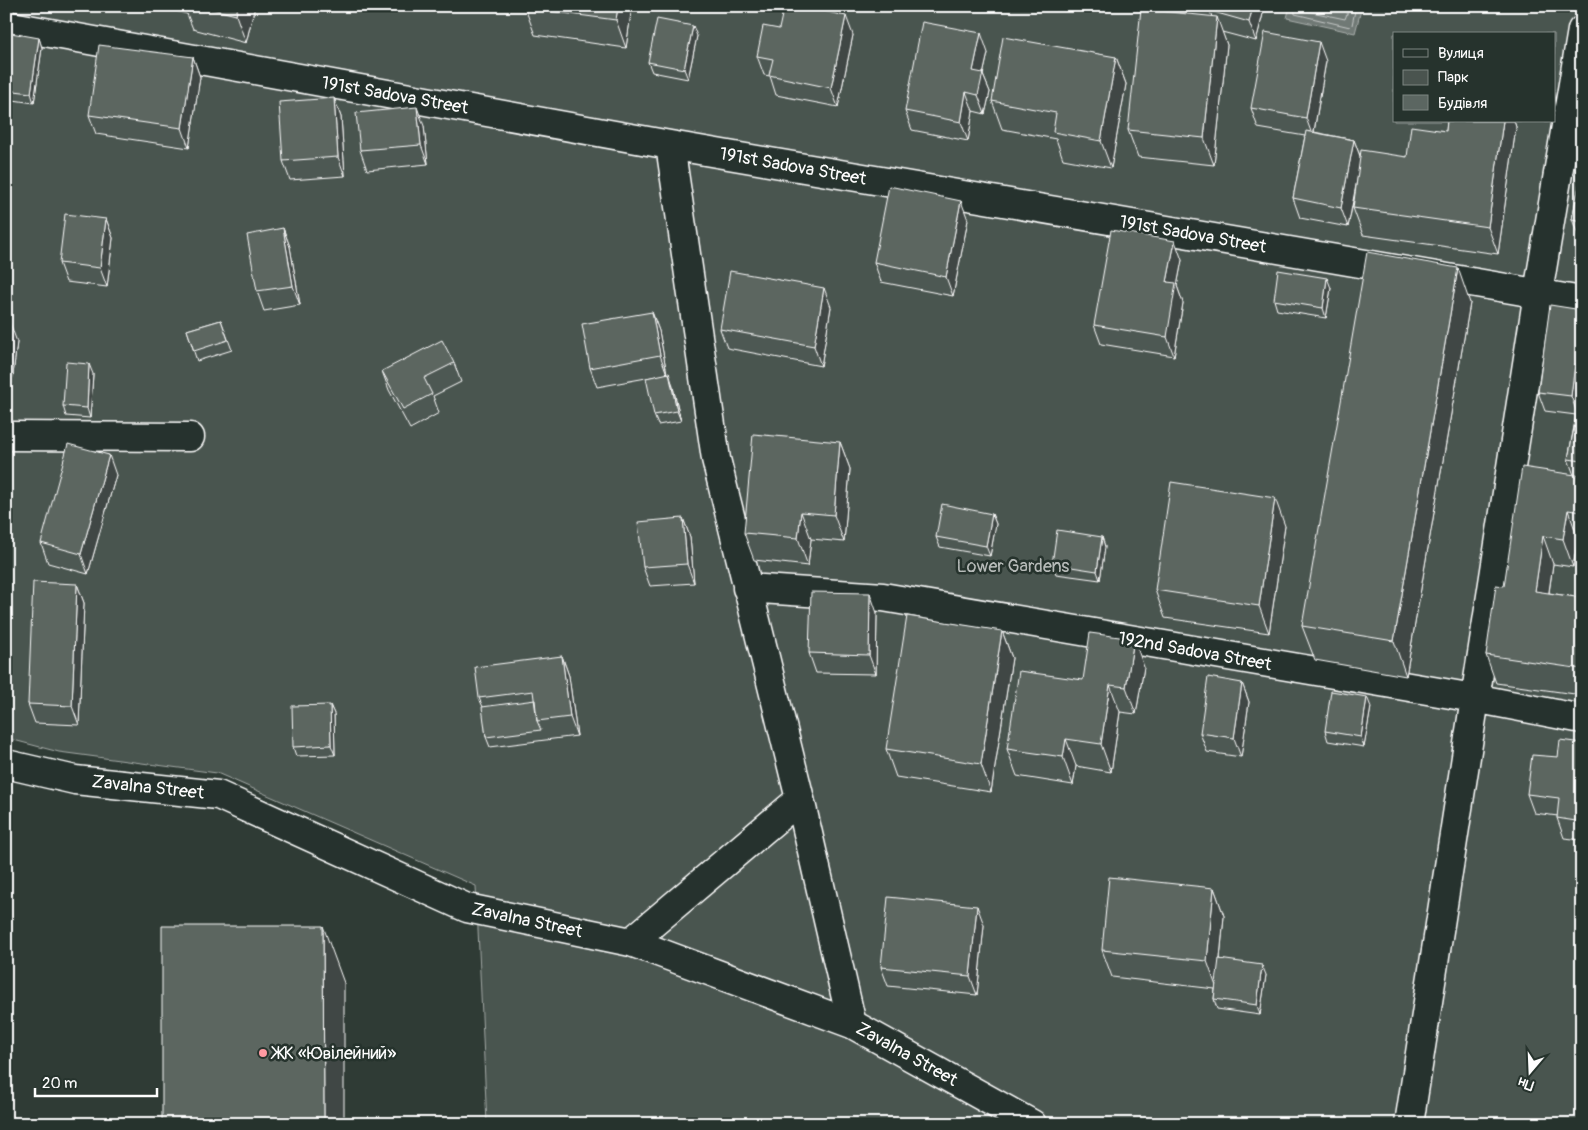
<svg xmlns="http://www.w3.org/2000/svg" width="1588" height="1130" viewBox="0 0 1588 1130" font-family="Pangolin,sans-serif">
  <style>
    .green { fill: #4a544f; stroke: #a4aaa7; fill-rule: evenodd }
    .water { fill: #707975; stroke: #a9afac }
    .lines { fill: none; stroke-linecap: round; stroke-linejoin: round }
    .shore { stroke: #c6c9c8; stroke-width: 1 }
    .street-casing { stroke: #fff; stroke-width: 31 }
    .street { stroke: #26332d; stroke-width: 28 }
    .wall { fill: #4e5853; stroke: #fff }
    .shaded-wall { fill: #404744; stroke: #fff }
    .building { fill: #5b6661; stroke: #fff }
    .poi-dot { fill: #ff9aa2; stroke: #26332d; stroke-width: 2 }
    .labels { text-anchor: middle; stroke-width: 5; stroke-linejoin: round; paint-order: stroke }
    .street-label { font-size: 18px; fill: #fff; stroke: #26332d }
    .park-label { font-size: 18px; fill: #b7bbb9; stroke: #26332d }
    .poi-label { font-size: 18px; fill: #fff; stroke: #26332d; text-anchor: start }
  </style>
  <rect width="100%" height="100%" fill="#2f3b35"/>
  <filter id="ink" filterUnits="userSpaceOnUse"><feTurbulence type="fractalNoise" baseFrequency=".02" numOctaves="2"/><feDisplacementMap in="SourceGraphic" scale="10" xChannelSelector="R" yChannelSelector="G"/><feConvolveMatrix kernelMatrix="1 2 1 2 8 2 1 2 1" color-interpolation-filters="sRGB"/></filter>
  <g filter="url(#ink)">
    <!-- green -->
    <path class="green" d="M6,6H1582V1124H487L476,886L217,773L59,752L6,738ZM1394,34H1554V121H1394Z"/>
    <!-- water -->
    <path class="water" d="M1290,6H1362L1355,33L1287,18Z"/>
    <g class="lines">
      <!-- shore -->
      <path class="shore" d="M1294,6L1295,14L1350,27L1352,25L1356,6
        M1301,6L1302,10L1345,19L1350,6"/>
      <!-- street casing -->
      <g class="street-casing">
        <path id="street" d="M6,25L670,145L1582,301
          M670,145L716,459L800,799L852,1024
          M6,436L190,437
          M747,588L883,597L1474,698L1582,719
          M6,764L75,780L218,795L467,908L631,942L852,1024L1032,1124
          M631,942L800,799
          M1409,1124L1538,293L1582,30"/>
      </g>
      <!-- street -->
      <use href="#street" class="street"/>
    </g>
    <!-- wall -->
    <path class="wall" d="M154,6H255L246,43L193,29L187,14Z
      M632,6L626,48L535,35L525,8Z
      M1265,6L1256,41L1222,32L1227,45L1214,165L1138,157L1128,130L1212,17L1210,11Z
      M779,29L853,35L838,107L776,95L770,76L764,75L757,56Z
      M697,36L688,79L652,72L648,62Z
      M39,38L42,48L34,103L6,99V64Z
      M988,53L983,75L990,92L985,114L973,111L968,141L912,130L905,111Z
      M193,57L200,77L189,148L96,134L89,115Z
      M1116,57L1126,84L1111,168L1063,159L1056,139L1002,129L992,101Z
      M1326,61L1314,132L1354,140L1360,156L1407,157L1446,131L1447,121H1514L1516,127L1498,254L1363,235L1353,208L1356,188L1348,227L1300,218L1293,198L1305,136L1258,128L1251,108Z
      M334,98L341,117L345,176L290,180L283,161Z
      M424,126L428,164L367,170L360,150Z
      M1582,152V246L1572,219L1581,176Z
      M106,219L113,238L107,287L66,282L59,263Z
      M968,220L953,296L881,282L874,262Z
      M283,228L290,247L300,305L264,311L257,291Z
      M1182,260L1177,286L1183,303L1174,356L1101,344L1094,325Z
      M1331,288L1326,318L1277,310L1274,300Z
      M1470,303L1406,676L1315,660L1302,626Z
      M831,307L821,366L727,348L720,329Z
      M1582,310V538H1578L1573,567L1553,564L1549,593L1582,598V695L1496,683L1486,655L1504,586L1574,475L1568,459L1576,415L1545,411L1538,392Z
      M652,312L659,331L667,374L672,383L681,421L658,425L654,415L657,376L597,387L590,368Z
      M221,320L232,350L197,361L187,330Z
      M6,323L17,342L11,391H6Z
      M454,363L461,382L433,396L439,413L410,429L389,390L382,371Z
      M93,374L90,418L66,416L63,406Z
      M840,442L850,469L844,542L811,539L808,566L754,560L744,533Z
      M116,475L88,574L48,563L41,543Z
      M992,514L996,524L990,556L940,547L936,537Z
      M683,518L690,537L694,583L650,586L643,567Z
      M1285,526L1269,633L1165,618L1155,590Z
      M1102,537L1105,547L1100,580L1056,574L1052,564Z
      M77,584L84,603L79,725L35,723L28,704Z
      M877,613L876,674L816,673L809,653Z
      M1002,631L1012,658L991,792L896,777L886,749Z
      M562,656L569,676L577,736L490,747L486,737L483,707L479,698Z
      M1144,667L1136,714L1120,712L1111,772L1076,766L1073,785L1017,776L1007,749L1083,680Z
      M1242,683L1249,702L1241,757L1207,752L1200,733Z
      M330,705L334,714L335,755L296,756L293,747Z
      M1371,707L1364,747L1328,741L1325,731Z
      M1582,743V840L1564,838L1557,818L1558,816L1534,813L1527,794L1558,757Z
      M1214,888L1224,916L1220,959L1266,975L1260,1015L1217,1009L1214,999L1215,989L1112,977L1102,950Z
      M984,925L977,995L888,986L881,967Z"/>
    <!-- shaded-wall -->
    <path class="shaded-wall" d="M238,6H255L246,43L236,15Z
      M618,6H632L626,48L616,20Z
      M1253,6H1265L1256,41L1249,22Z
      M846,16L853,35L838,107L831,88Z
      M1217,17L1227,45L1214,165L1204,138Z
      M693,26L697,36L688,79L684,69Z
      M981,33L988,53L983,75L990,92L985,114L978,95L973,71Z
      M39,38L42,48L34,103L31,93Z
      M1319,42L1326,61L1313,137L1306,118Z
      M193,57L200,77L189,148L182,128Z
      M1116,57L1126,84L1111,168L1101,141Z
      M966,92L973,111L968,141L961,122Z
      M334,98L341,117L345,176L338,157Z
      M417,107L424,126L428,164L421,145Z
      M1503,121H1514L1516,127L1498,254L1488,227Z
      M1354,140L1361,159L1348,227L1341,208Z
      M961,201L968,220L953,296L946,277Z
      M106,219L113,238L107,287L100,268Z
      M283,228L290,247L300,305L293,286Z
      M1175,241L1182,260L1177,286L1183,303L1174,356L1167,337V282Z
      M1458,268L1470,303L1406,676L1394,641Z
      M1327,278L1331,288L1326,318L1323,308Z
      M824,288L831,307L821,366L814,346Z
      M652,312L659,331L667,374L660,355Z
      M10,323L17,342L11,391L6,377V354Z
      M89,364L93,374L90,418L87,408Z
      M1575,364L1582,382V389L1578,416L1571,396Z
      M669,373L672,383L681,421L677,411Z
      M840,442L850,469L844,542L834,515Z
      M109,455L116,475L88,574L81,554Z
      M1275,498L1285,526L1269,633L1259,606Z
      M1568,510L1578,538L1573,567L1563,539Z
      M801,512L811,539L808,566L798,538Z
      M992,514L996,524L990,556L986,546Z
      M683,518L690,537L694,583L687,564Z
      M1543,536L1553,564L1545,619L1535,591Z
      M1102,537L1105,547L1100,580L1097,571Z
      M77,584L84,603L79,725L72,706Z
      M870,593L877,613L876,674L869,655Z
      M1002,631L1012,658L991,792L981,764Z
      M1134,639L1144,667L1136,714L1126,687Z
      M562,656L569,676L577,736L570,717Z
      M1242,683L1249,702L1241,757L1234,738Z
      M1110,685L1120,712L1111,772L1101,744Z
      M1367,697L1371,707L1364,747L1361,737Z
      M330,705L334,714L335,755L331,745Z
      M1066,739L1076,766L1073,785L1063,757Z
      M1214,888L1224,916L1217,989L1207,961Z
      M977,906L984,925L977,995L970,976Z
      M323,926L344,983V1124H324Z
      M1262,965L1266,975L1260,1015L1257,1005Z"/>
    <!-- building -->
    <path class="building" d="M200,6H238L236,15Z
      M525,6H618L616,20L525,8Z
      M784,6H799L846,16L831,88L769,75L773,59L757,56L763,26L779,29Z
      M1211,6H1253L1249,22L1210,11Z
      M1141,9L1217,17L1204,138L1128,130Z
      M657,19L693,26L684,69L648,62Z
      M922,22L981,33L973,71L983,73L978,95L966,92L961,122L905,111Z
      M1265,32L1319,42L1306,118L1251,108Z
      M11,33L39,38L31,93L6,90V64Z
      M1003,37L1116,57L1101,141L1053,132L1056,113L992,101Z
      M99,45L193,57L182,128L89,115Z
      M334,98L338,157L283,161L279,102Z
      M417,107L421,145L360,150L356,113Z
      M1447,121H1503L1488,227L1353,208L1361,150L1407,157L1411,126L1446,131Z
      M1306,131L1354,140L1341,208L1293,198Z
      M1582,152V221L1572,219L1581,176L1575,156Z
      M889,186L961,201L946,277L874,262Z
      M65,214L106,219L100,268L59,263Z
      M283,228L293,286L257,291L247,235Z
      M1111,230L1175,241L1167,282L1176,283L1167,337L1094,325Z
      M1367,252L1458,268L1394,641L1302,626Z
      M1278,270L1327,278L1323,308L1274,300Z
      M730,271L824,288L814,346L720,329Z
      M1550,305L1582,310V365L1575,364L1571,396L1538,392Z
      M652,312L660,355L590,368L582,324Z
      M221,320L228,340L194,351L187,330Z
      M6,323H10L6,354Z
      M442,340L454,363L424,378L432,394L403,409L382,371Z
      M66,362L89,364L87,408L63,406Z
      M669,373L677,411L654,415L646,378Z
      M1582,386V461L1568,459Z
      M753,434L840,442L834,515L801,512L798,538L744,533Z
      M68,444L109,455L81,554L41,543Z
      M1522,467L1582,476V512L1568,510L1563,539L1543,536L1535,591L1582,598V669L1486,655L1496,585L1504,586Z
      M1171,482L1275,498L1259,606L1155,590Z
      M942,504L992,514L986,546L936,537Z
      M683,518L687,564L643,567L638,522Z
      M1057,530L1102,537L1097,571L1052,564Z
      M33,582L77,584L72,706L28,704Z
      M811,592L870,593L869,655L809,653Z
      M907,616L1002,631L981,764L886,749Z
      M1090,633L1134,639L1126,687L1110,685L1101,744L1066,739L1063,757L1007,749L1019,671L1083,680Z
      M562,656L570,717L537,721L533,691L479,698L475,667Z
      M1208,677L1242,683L1234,738L1200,733Z
      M1331,691L1367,697L1361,737L1325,731Z
      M535,700L537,721L541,730L486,737L482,707Z
      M330,705L331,745L293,747L292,706Z
      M1560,740L1582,743V822L1557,818L1559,798L1527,794L1532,755L1558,757Z
      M1109,877L1214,888L1207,961L1102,950Z
      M888,897L977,906L970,976L881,967Z
      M162,926H323L324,1124H162Z
      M1219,959L1262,965L1257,1005L1214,999Z"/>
  </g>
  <!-- markers -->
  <circle class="poi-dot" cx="263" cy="1053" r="5"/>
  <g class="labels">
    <!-- street labels -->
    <g class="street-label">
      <text transform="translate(395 95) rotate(10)" y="6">191st Sadova Street</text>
      <text transform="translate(793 166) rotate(10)" y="6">191st Sadova Street</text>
      <text transform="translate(1193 234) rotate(10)" y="6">191st Sadova Street</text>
      <text transform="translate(1195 651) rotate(10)" y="6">192nd Sadova Street</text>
      <text transform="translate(148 787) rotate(6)" y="6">Zavalna Street</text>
      <text transform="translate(527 920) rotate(12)" y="6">Zavalna Street</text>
      <text transform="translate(907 1054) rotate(29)" y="6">Zavalna Street</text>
    </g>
    <!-- park labels -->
    <g class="park-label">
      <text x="1013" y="572">Lower Gardens</text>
    </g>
    <!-- poi labels -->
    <g class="poi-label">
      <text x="273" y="1059">ЖК «Ювілейний»</text>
    </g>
  </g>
  <!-- margin -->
  <rect width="1588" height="1130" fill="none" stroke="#26332d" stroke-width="25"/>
  <rect x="12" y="12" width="1563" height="1105" fill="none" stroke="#fff" stroke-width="2" filter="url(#ink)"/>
  <!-- legend -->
  <rect x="1393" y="32" width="162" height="90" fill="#26332d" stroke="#7d8581"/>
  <rect x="1403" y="49" width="25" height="8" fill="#26332d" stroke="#7d8581"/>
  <text x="1438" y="58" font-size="15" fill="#ffffff">Вулиця</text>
  <rect x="1403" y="70" width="25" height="15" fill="#4a544f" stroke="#7d8581"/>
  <text x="1438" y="82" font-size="15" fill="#ffffff">Парк</text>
  <rect x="1403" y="95" width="25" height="15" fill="#5b6661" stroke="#7d8581"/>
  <text x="1438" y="108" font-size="15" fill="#ffffff">Будівля</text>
  <!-- north arrow -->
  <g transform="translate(1530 1072) rotate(199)" stroke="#26332d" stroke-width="4" paint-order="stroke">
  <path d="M0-4L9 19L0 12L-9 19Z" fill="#ffffff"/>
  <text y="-8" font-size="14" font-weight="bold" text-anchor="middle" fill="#ffffff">Пн</text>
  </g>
  <!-- scale -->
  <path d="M35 1088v8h122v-8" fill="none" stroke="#ffffff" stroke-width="2.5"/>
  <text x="42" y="1088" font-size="15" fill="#ffffff" stroke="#26332d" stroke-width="4" paint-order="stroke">20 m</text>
</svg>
